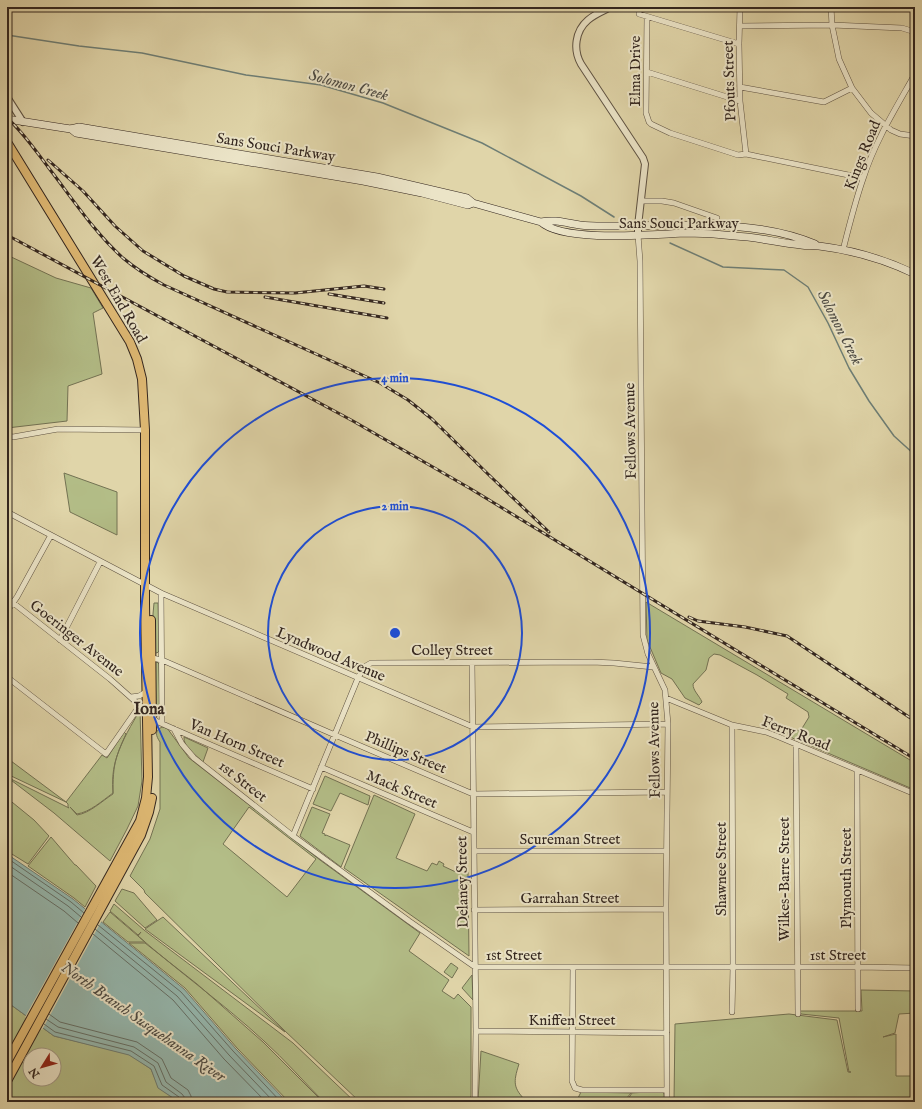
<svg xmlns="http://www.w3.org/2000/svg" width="922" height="1109" viewBox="0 0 922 1109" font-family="'IM FELL English',serif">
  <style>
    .green { fill: #b3bd87; stroke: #737253; fill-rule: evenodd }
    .water { fill: #95b8af; stroke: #6e7e75 }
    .pier { fill: #e0d5a9 }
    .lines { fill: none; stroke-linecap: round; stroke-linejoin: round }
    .shore { stroke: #646f67; stroke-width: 1 }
    .stream { stroke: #6e7e75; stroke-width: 1.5 }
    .minor-casing { stroke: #5e5242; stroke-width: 6 }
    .tertiary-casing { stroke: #5e5242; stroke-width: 8 }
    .secondary-casing { stroke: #33261f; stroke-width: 8 }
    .primary-casing { stroke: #33261f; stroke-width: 10 }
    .minor { stroke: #ebe4c7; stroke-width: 5 }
    .tertiary { stroke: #ebe4c7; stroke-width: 6 }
    .secondary { stroke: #ebe4c7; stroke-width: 7 }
    .primary { stroke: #e0ba74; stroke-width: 8 }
    .rail-casing { stroke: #33261f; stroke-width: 3 }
    .rail { stroke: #ebe4c7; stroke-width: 1.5; stroke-dasharray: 4.5; stroke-linecap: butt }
    .ring { fill: none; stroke: #1d4ed8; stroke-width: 2 }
    .labels { text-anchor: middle; stroke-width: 4; stroke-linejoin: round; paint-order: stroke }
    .street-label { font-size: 15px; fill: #33261f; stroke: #ebe4c7 }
    .water-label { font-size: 16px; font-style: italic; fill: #4c4a43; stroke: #ebe4c7 }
    .neighbourhood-label { font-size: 16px; font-weight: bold; fill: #33261f; stroke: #ebe4c7 }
    .centre { fill: #1d4ed8; stroke: #ebe4c7; stroke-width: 2 }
    .ring-label { font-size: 12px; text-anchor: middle; font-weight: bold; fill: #1d4ed8; stroke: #ebe4c7; stroke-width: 4; stroke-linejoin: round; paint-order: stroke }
  </style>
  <rect width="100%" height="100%" fill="#e0d5a9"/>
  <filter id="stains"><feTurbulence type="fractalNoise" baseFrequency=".005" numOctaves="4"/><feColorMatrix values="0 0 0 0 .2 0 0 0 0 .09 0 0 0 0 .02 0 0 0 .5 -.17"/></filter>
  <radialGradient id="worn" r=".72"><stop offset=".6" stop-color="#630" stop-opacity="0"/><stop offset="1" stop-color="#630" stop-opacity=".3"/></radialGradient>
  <!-- green -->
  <path class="green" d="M7,255L56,278L91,288L103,308L93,313L102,374L68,386L67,421L7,428Z
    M64,473L117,492V535L70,512Z
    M646,602L915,763V790L790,737L788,734V731C793,729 796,731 801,730L809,717L808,712L786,698L788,694L757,675L720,655L714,654L709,658L706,670L693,684C693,691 699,695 702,702L699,705L685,698L672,679L661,673L647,640Z
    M154,603H158L159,651L157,653L154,652L153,614Z
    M157,662L159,664L160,714L156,717L154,716V663Z
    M140,710L142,781L138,806L127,829L110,861L54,813L7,777L69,808L68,807V804L66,802L102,755L107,758L124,732L126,734C116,756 111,769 113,793C102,801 90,812 77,814L70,807L77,815C90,813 102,801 113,794C113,781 113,768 117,756C122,740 132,724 140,710Z
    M162,727L167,728L189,758L320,860L420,933L409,951L449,980L442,991L454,999L458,994L471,1007V1096L469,1102H360L285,1031L145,893L144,890L130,876L150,839L160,809V742C156,736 154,731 162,727ZM249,807L316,859L287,897L223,844Z
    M184,737L208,748L203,762C196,755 183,747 184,737Z
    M7,758L66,802L7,774Z
    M325,776L370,796L368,805L340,793L331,811L313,804Z
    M374,795L415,814L396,858L427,871L432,863L437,865L439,861L444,864L443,866L460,874L463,870L468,872L469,956L344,868Z
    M7,798L34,820L49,836L28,864L7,851Z
    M312,807L330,814L322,833L325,834V836L326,835L350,845L341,867L300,836Z
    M51,837L75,865H76L96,886L85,907L74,898L28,866Z
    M122,889L134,893L157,920L145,928L115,901Z
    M114,904L144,930L293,1043L355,1102H324C304,1082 285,1060 264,1041C224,1004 179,972 138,936L141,932L138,935L110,911Z
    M110,912L145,942H128L103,922Z
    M163,917L285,1032L145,929Z
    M129,943H145L197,984L263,1042L323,1102H289L237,1048L185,988Z
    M451,963L458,968L452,978L444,972Z
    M472,975L473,1000L462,988Z
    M861,990L915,991V1013L899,1014L895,1033L883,1037L896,1034V1076H915V1102H674L675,1024L789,1014L837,1020L848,1072H851H849L839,1018L801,1014L800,1011H862Z
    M7,1002L54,1036L129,1054L151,1069L159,1088L179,1102H7ZM30,1055H54V1079H30Z
    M481,1051L519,1064C513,1083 513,1088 527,1102L478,1101Z
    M663,1091L664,1095V1102H629L628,1099L632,1093Z
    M581,1092L631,1093L626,1099L627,1102H572L578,1098Z"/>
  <!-- water -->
  <path class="water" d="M7,854L73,899L184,989L236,1049L287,1102H179L158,1088L151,1069L129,1055L54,1036L7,1002Z"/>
  <!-- pier -->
  <path class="pier" d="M86,907L102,920L42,1030L25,1017Z"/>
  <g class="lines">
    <!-- shore -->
    <path class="shore" d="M7,858L71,902L84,913
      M7,864L68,906L81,917
      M7,872L64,911L78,923
      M98,925L181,992L233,1051L281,1102
      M95,929L177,996L229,1055L274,1102
      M93,934L173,1000L224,1059L266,1102
      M49,1014L60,1022L137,1042L162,1059L171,1078L188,1090L191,1096L192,1102
      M46,1019L58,1027L134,1047L158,1063L166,1082L182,1094L185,1098L186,1102
      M44,1024L55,1032L131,1051L154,1066L162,1085L179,1097L181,1102"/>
    <!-- stream -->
    <path class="stream" d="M7,35L79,46L142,53L246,75L321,85L383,103L482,143L581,196L614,217
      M670,243L723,267L784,270L808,287L828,323L849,368L869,401L894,436L915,455"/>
    <!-- minor casing -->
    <g class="minor-casing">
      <path id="minor" d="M639,7V14L739,44
        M740,7L739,44L740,101L746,154
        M831,7L832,25L839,59L852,88L871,113L891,130L900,134L915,136
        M647,17L646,113L649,122L651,124L670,133L738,155L746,154L863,178
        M740,26L832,25L902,28L915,32
        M647,72L740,101
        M740,87L824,102L852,88
        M641,201H662L674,203L717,218
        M638,235L640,261L643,635L648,654L665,690L668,724L666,904L667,1102
        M843,250C849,226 855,202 863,179C875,141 896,108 915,74
        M7,436L13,437L58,429L145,430
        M7,512L161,593L473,727L668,724
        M161,593L162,723
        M7,598L110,679L146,711
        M7,611L17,597L51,535
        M60,640L100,562
        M152,658L162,660L335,735L473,794L667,792
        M472,662L476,1031L475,1099L473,1102
        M7,677L106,754L136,711
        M131,697L139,696L146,692
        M666,698L732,725L766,732L779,737L915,794
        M152,716L156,721L174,729L313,789
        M732,725L733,967L732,1012
        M174,729L182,744L194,758L293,836L409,921L475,967H858L915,968
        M796,745L798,1014
        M321,767L473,832
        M857,771L858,1009
        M293,836L358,678L364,667L371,663L592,662L614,663L653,667
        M474,851H666
        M474,910L666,909
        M573,967L572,1081L575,1088L582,1090H667
        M476,1031L667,1033"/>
    </g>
    <!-- tertiary casing -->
    <g class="tertiary-casing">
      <path id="tertiary" d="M611,7C603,11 595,14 588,20C575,31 573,50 581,64L643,158L645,164L638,226V235
        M7,97L23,122"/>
    </g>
    <!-- secondary casing -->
    <g class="secondary-casing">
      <path id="secondary" d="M7,119L64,128L71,129L79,127L377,177L467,198L473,203L541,222C564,243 655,234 687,233C703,233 719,234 735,236C758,237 779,243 801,245C807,246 813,245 819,246C851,250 886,260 915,274
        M71,129L76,133L363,181L422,193L468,205L473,203
        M541,222C555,219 566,223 580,225C588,226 596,226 604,226C671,227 752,217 815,244"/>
    </g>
    <!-- primary casing -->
    <g class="primary-casing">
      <path id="primary" d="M7,142L130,342L137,359L142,379L145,430V604L148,777L146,798L140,821L7,1062
        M151,620L152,730
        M7,1081L141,835L149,812L152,798"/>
    </g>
    <!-- minor -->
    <use href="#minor" class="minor"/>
    <!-- tertiary -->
    <use href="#tertiary" class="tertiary"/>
    <!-- secondary -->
    <use href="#secondary" class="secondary"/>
    <!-- primary -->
    <use href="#primary" class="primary"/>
    <!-- rail casing -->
    <g class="rail-casing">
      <path id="rail" d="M7,118C23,132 35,150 48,167C72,198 94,232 123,258C136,269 149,277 164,285L380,383L408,400L432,419L491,477L549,532
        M48,160L83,191L115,226L143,251L184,276L214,289L227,292L295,293L364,286L384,289
        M7,235L353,421L471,489L915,759
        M329,294L384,303
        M265,297L387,318
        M689,617L698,621L745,627L787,636L915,721"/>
    </g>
    <!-- rail -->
    <use href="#rail" class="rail"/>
  </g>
  <!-- distance rings -->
  <g class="ring">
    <circle cx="395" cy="633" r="127"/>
    <circle cx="395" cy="633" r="255"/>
  </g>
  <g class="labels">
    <!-- street labels -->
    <g class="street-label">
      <text transform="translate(635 71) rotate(-90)" y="5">Elma Drive</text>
      <text transform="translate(729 81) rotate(-92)" y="5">Pfouts Street</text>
      <text transform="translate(276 147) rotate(9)" y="5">Sans Souci Parkway</text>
      <text transform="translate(862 155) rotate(-68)" y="5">Kings Road</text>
      <text x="679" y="228">Sans Souci Parkway</text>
      <text transform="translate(119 299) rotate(60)" y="5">West End Road</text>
      <text transform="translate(630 431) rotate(-91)" y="5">Fellows Avenue</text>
      <text transform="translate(77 638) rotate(38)" y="5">Goeringer Avenue</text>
      <text x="452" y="655">Colley Street</text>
      <text transform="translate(331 654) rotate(23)" y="5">Lyndwood Avenue</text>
      <text transform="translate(796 733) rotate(21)" y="5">Ferry Road</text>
      <text transform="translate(237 743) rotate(23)" y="5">Van Horn Street</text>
      <text transform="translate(654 750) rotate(-91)" y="5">Fellows Avenue</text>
      <text transform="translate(406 752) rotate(23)" y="5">Phillips Street</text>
      <text transform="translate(243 781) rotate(38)" y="5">1st Street</text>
      <text transform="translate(402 789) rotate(23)" y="5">Mack Street</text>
      <text x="570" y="844">Scureman Street</text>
      <text transform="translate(721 869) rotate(-90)" y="5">Shawnee Street</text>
      <text transform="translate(846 878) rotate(-90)" y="5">Plymouth Street</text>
      <text transform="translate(784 879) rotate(-90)" y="5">Wilkes-Barre Street</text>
      <text transform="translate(462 882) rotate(-91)" y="5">Delaney Street</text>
      <text x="570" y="903">Garrahan Street</text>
      <text x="514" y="960">1st Street</text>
      <text x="838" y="960">1st Street</text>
      <text x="572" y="1025">Kniffen Street</text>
    </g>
    <!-- water labels -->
    <g class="water-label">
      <text transform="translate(349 84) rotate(15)" y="6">Solomon Creek</text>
      <text transform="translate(841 327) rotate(63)" y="6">Solomon Creek</text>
      <text transform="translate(144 1021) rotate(35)" y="6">North Branch Susquehanna River</text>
    </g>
    <!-- neighbourhood labels -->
    <g class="neighbourhood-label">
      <text x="149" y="714">Iona</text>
    </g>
  </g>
  <circle cx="395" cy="633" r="6" class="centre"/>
  <g class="ring-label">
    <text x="395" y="382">4 min</text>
    <text x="395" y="510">2 min</text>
  </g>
  <!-- margin -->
  <rect width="922" height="1109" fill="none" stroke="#e0d5a9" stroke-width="24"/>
  <rect x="8" y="8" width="906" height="1093" fill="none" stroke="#33261f" stroke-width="2"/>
  <rect x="12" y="12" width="898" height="1085" fill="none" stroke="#33261f"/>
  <!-- north arrow -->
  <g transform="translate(42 1067) rotate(233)"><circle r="19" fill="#ebe4c7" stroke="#a19884"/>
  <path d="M0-3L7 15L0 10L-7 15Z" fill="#8f2418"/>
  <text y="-6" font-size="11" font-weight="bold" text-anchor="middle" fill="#33261f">N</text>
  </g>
  <rect width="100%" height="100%" filter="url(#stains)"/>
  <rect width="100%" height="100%" fill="url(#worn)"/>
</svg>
